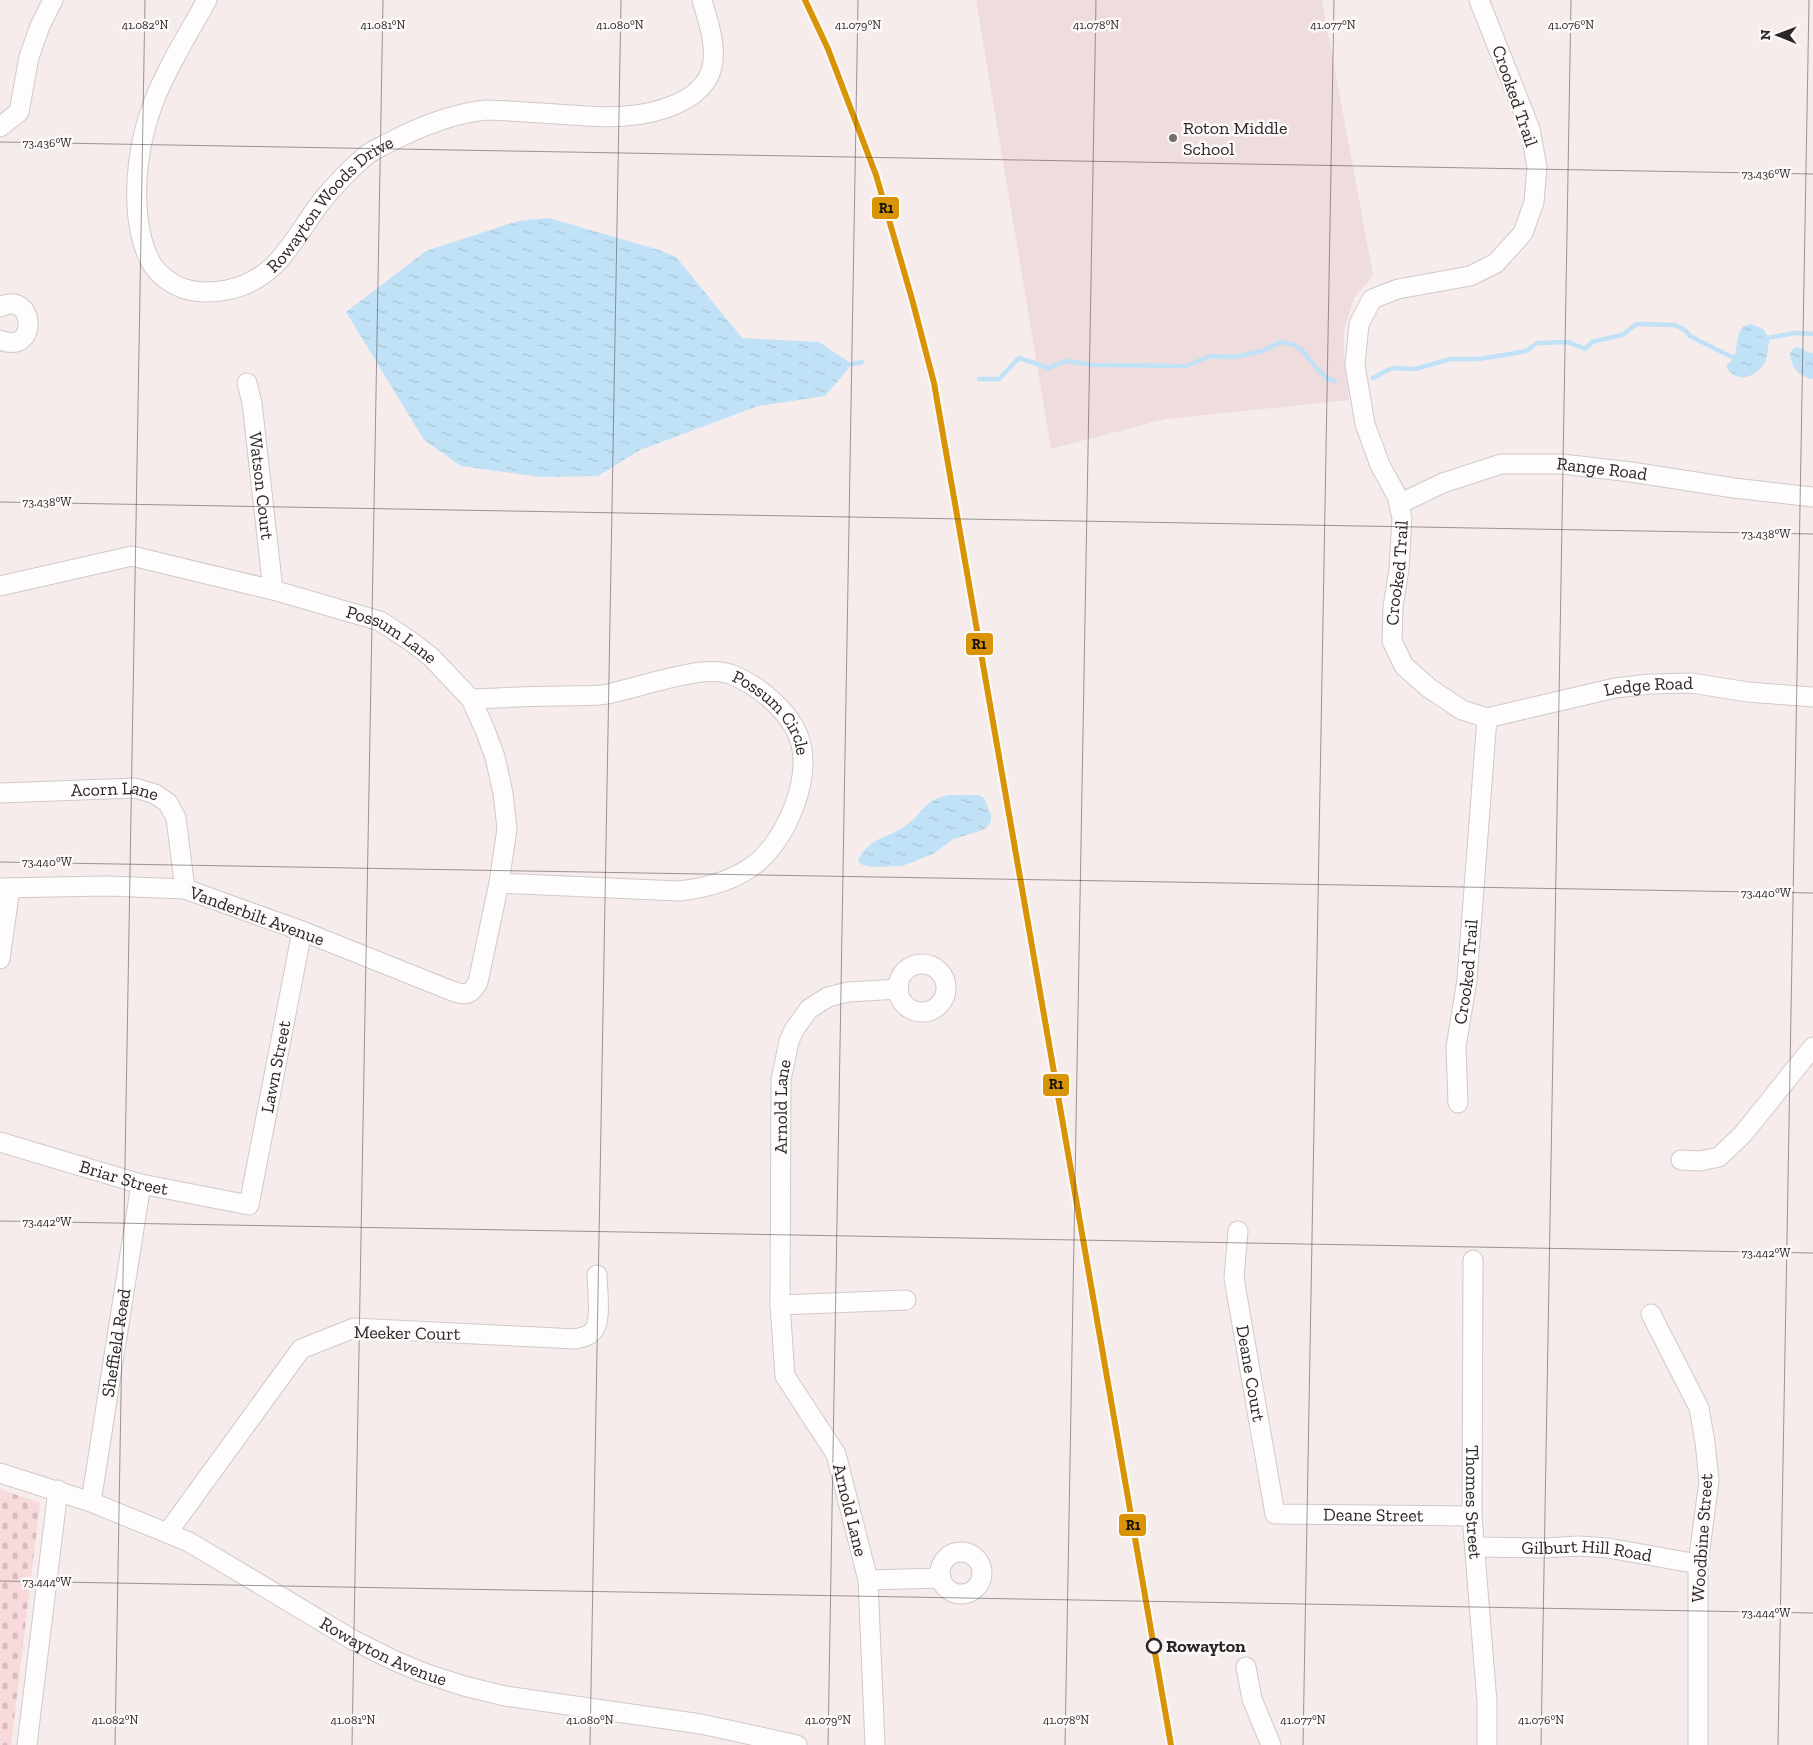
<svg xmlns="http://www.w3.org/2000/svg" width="1813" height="1745" viewBox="0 0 1813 1745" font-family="'Zilla Slab',serif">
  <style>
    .built { fill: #efdcdd }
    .cemetery { fill: url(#cemetery-stones) }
    .water { fill: url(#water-ripples) }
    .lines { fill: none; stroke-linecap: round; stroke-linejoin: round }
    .stream { stroke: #c1e2f6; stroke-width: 4.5 }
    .minor-casing { stroke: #d0c9c9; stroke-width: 21 }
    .minor { stroke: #fefcfc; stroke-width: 19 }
    .rail-1-casing { stroke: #fdf9f9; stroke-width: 10 }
    .rail-1 { stroke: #d99306; stroke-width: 6 }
    .ticks { fill: none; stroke: #2d2627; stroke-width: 1; stroke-opacity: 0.45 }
    .poi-dot { fill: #736b6c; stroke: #fdf9f9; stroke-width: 2 }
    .stop-dot { fill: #fdf9f9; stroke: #2d2627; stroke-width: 2.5 }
    .labels { text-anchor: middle; stroke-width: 5; stroke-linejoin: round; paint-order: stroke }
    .street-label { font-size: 18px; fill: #2d2627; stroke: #fdf9f9 }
    .poi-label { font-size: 18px; fill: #2d2627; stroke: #fdf9f9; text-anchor: start }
    .stop-label { font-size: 18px; font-weight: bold; fill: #2d2627; stroke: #fdf9f9; text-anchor: start }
    .ticks-label { font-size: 12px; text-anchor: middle; fill: #2d2627; stroke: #fdf9f9; stroke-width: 5; stroke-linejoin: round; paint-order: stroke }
    .line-badge { stroke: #fdf9f9; stroke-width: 2 }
    .pale-badge-label { font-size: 14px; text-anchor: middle; font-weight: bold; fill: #111 }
  </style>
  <defs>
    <pattern id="cemetery-stones" width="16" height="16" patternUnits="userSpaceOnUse" patternTransform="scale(1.25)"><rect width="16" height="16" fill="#f8dadc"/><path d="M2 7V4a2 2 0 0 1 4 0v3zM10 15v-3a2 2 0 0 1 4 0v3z" fill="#d5bbbd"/></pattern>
    <pattern id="water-ripples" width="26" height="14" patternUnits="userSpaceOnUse" patternTransform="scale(1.25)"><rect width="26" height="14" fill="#c1e2f6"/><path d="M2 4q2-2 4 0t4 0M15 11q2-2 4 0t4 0" fill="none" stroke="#a6c2d3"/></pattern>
  </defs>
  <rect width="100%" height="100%" fill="#f6ecec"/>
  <!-- built -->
  <path class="built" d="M976,0H1322L1373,275L1354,298L1344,330V357L1349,400L1165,419L1051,449Z"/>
  <!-- cemetery -->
  <path class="cemetery" d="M0,1489L40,1503L11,1745H0Z"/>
  <!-- water -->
  <path class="water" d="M549,218L659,250L676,257L742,338L819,342L852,364L825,396L758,406L640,450L598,476L541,477L461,466L424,440L346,312L426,251L518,221Z
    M1751,324L1763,329L1770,340C1767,348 1768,357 1764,364C1756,378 1734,384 1726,366C1729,362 1732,362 1734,357C1739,346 1734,326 1751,324Z
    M1795,347C1802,347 1806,353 1813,353V379C1798,377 1791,367 1790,353Z
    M949,795H979L984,798L991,815V821L988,826L983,830L953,839L933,854L902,866L871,867L860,864L858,859C873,836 886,839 905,826C924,814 922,800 949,795Z"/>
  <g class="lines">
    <!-- stream -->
    <path class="stream" d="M1762,339L1795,333L1813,334
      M852,364L862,362
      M1373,378L1392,368L1415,369L1451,359H1478L1504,355L1526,351L1537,343L1568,342L1585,349L1592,342L1622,335L1637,324L1675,325L1686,331L1690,336L1732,357L1739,356
      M979,379H999L1019,358L1049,368L1066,361L1094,365L1186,366L1210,356L1234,357L1263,351L1280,342C1285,343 1292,343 1296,346C1310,353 1317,378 1335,381"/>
    <!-- minor casing -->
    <g class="minor-casing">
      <g id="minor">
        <path id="s1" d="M207,0C189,33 168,65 154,101C139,140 132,188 140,231C146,259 155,277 182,288C197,293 212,293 227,290C281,279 294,235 325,197C338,182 353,166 368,154C374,150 381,147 388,143C419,127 452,113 487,110C515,111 543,113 571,115C589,116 607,118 625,116C655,114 704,102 712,67C717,46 708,21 702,0"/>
        <path d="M0,127L19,112L29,57L40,26L53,0"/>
        <path d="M0,307C35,289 40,356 0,340"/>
        <path id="s2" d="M247,383L252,403L273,590"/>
        <path id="s3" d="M1399,504L1443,483L1501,464H1562L1631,472L1734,488L1813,497"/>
        <path id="s4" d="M0,586L132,556L273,590L380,621L409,640L431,657L471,699L485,730L495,757L503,793L507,829L499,883L478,982C471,995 466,996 452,991L302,931L185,889L107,886L0,888"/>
        <path id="s5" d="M471,699C501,698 530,696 559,696C574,695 592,697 608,694C629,689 649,683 670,678C688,674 712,668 730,674C759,685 793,713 801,744C810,782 787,835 759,861C737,880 707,888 679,891L499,883"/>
        <path id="s6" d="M1487,718L1615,688L1650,684L1691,683L1748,692L1813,697"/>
        <path id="s7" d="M0,793L135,788L155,794L168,803L176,818L185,889"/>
        <path d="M0,959L10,888"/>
        <circle cx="922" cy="988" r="24"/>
        <path id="s8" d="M1458,1103L1456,1047L1467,980L1487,718L1462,710L1429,688L1404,666L1392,641L1393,607L1399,569L1402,518L1397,496L1380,465L1365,424L1355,365L1359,324L1372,299L1398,289L1470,276L1496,263L1523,233L1534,202L1537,167L1530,129L1479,0"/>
        <path id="s9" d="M0,1142L141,1184L249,1205L302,931"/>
        <path d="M1681,1160L1700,1161L1719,1157L1743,1134L1813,1047"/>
        <path id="s10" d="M1238,1231L1234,1278L1275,1514L1472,1516"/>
        <path id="s11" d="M1473,1260L1472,1516L1487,1702V1745"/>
        <path d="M780,1305L906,1300"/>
        <path d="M1651,1314L1699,1408L1705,1442L1709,1481L1698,1564V1745"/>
        <path id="s12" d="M0,1473L91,1502L189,1542L353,1640L393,1660L424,1673L464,1686L505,1696L701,1724L797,1745"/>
        <path id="s13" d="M91,1502L141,1184"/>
        <path d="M168,1532L301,1349L354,1328L576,1339C581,1337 587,1337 591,1333C603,1324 597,1289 597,1275"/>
        <path id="s14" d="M1475,1547L1546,1548L1578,1546L1608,1548L1698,1564"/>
        <circle cx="961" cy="1573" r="21"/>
        <path d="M868,1580L941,1578"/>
        <path d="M1246,1667L1252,1699L1271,1745"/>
        <path d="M27,1745L58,1490"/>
        <path id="s15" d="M875,1745L868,1580L836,1454L785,1376L780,1305L781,1080L789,1041L794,1030L809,1009L828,997L848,992L899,989"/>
      </g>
    </g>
    <!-- minor -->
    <use href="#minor" class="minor"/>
    <!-- rail-1 casing -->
    <g class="rail-1-casing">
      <path id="rail-1" d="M805,0L828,49L876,175L912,299L934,383L1171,1745"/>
    </g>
    <!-- rail-1 -->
    <use href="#rail-1" class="rail-1"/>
  </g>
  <!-- ticks -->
  <path class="ticks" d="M0,142L1813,174M0,502L1813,534M0,862L1813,893M0,1221L1813,1253M0,1581L1813,1613M115,1745L145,0M352,1745L383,0M590,1745L621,0M828,1745L858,0M1065,1745L1096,0M1303,1745L1334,0M1541,1745L1571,0M1778,1745L1809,0"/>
  <!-- markers -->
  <circle class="poi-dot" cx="1173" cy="138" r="5"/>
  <circle class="stop-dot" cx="1154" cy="1646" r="7"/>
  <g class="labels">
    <!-- street labels -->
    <g class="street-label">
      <text transform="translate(1515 96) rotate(71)" y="6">Crooked Trail</text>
      <text dy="6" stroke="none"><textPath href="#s1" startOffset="504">Rowayton Woods Drive</textPath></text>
      <text dy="6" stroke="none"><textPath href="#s3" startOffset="211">Range Road</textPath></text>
      <text dy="6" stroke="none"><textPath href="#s2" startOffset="104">Watson Court</textPath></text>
      <text dy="6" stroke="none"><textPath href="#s8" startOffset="582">Crooked Trail</textPath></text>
      <text dy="6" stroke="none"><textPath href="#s4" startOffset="408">Possum Lane</textPath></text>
      <text dy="6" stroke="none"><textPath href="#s6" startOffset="165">Ledge Road</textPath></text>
      <text dy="6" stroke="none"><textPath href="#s5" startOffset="321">Possum Circle</textPath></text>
      <text dy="6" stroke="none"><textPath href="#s7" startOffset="115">Acorn Lane</textPath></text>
      <text transform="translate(257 916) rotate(20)" y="6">Vanderbilt Avenue</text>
      <text dy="6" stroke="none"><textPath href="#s8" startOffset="132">Crooked Trail</textPath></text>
      <text dy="6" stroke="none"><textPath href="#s9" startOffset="398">Lawn Street</textPath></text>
      <text dy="6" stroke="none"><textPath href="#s15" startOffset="658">Arnold Lane</textPath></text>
      <text dy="6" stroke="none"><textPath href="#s9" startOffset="129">Briar Street</textPath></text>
      <text transform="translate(407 1333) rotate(1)" y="6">Meeker Court</text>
      <text dy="6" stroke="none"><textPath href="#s13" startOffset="161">Sheffield Road</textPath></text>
      <text dy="6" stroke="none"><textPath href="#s10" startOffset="144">Deane Court</textPath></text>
      <text dy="6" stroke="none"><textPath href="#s11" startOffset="242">Thomes Street</textPath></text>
      <text transform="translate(850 1510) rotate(76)" y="6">Arnold Lane</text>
      <text dy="6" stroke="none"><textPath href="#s10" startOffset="385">Deane Street</textPath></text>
      <text transform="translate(1702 1538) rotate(-86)" y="6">Woodbine Street</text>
      <text dy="6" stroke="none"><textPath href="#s14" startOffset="112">Gilburt Hill Road</textPath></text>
      <text dy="6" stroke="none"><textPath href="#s12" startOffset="425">Rowayton Avenue</textPath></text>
    </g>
    <!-- poi labels -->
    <g class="poi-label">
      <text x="1183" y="134">Roton Middle<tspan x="1183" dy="21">School</tspan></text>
    </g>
    <!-- stop labels -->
    <g class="stop-label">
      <text x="1166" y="1652">Rowayton</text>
    </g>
  </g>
  <g class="ticks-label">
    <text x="145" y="29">41.082°N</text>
    <text x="383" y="29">41.081°N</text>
    <text x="620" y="29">41.080°N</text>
    <text x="858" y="29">41.079°N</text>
    <text x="1096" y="29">41.078°N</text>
    <text x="1333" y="29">41.077°N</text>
    <text x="1571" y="29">41.076°N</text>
    <text x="47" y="147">73.436°W</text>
    <text x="1766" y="178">73.436°W</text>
    <text x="47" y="506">73.438°W</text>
    <text x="1766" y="538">73.438°W</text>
    <text x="47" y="866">73.440°W</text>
    <text x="1766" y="897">73.440°W</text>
    <text x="47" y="1226">73.442°W</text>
    <text x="1766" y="1257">73.442°W</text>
    <text x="47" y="1586">73.444°W</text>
    <text x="1766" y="1617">73.444°W</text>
    <text x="115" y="1724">41.082°N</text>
    <text x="353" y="1724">41.081°N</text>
    <text x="590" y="1724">41.080°N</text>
    <text x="828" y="1724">41.079°N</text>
    <text x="1066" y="1724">41.078°N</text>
    <text x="1303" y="1724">41.077°N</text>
    <text x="1541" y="1724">41.076°N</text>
  </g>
  <g class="line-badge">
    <rect x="871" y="196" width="29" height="24" rx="5" fill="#d99306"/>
    <rect x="965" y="632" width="29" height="24" rx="5" fill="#d99306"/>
    <rect x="1042" y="1073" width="28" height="24" rx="5" fill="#d99306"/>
    <rect x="1118" y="1513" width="29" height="24" rx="5" fill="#d99306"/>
  </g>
  <g class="pale-badge-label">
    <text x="886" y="213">R1</text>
    <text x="979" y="649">R1</text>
    <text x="1056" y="1089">R1</text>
    <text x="1133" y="1530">R1</text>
  </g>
  <!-- north arrow -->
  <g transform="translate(1778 35) rotate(271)" stroke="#fdf9f9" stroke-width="4" paint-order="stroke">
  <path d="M0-4L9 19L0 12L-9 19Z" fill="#2d2627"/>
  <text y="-8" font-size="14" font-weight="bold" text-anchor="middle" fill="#2d2627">N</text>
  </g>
</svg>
